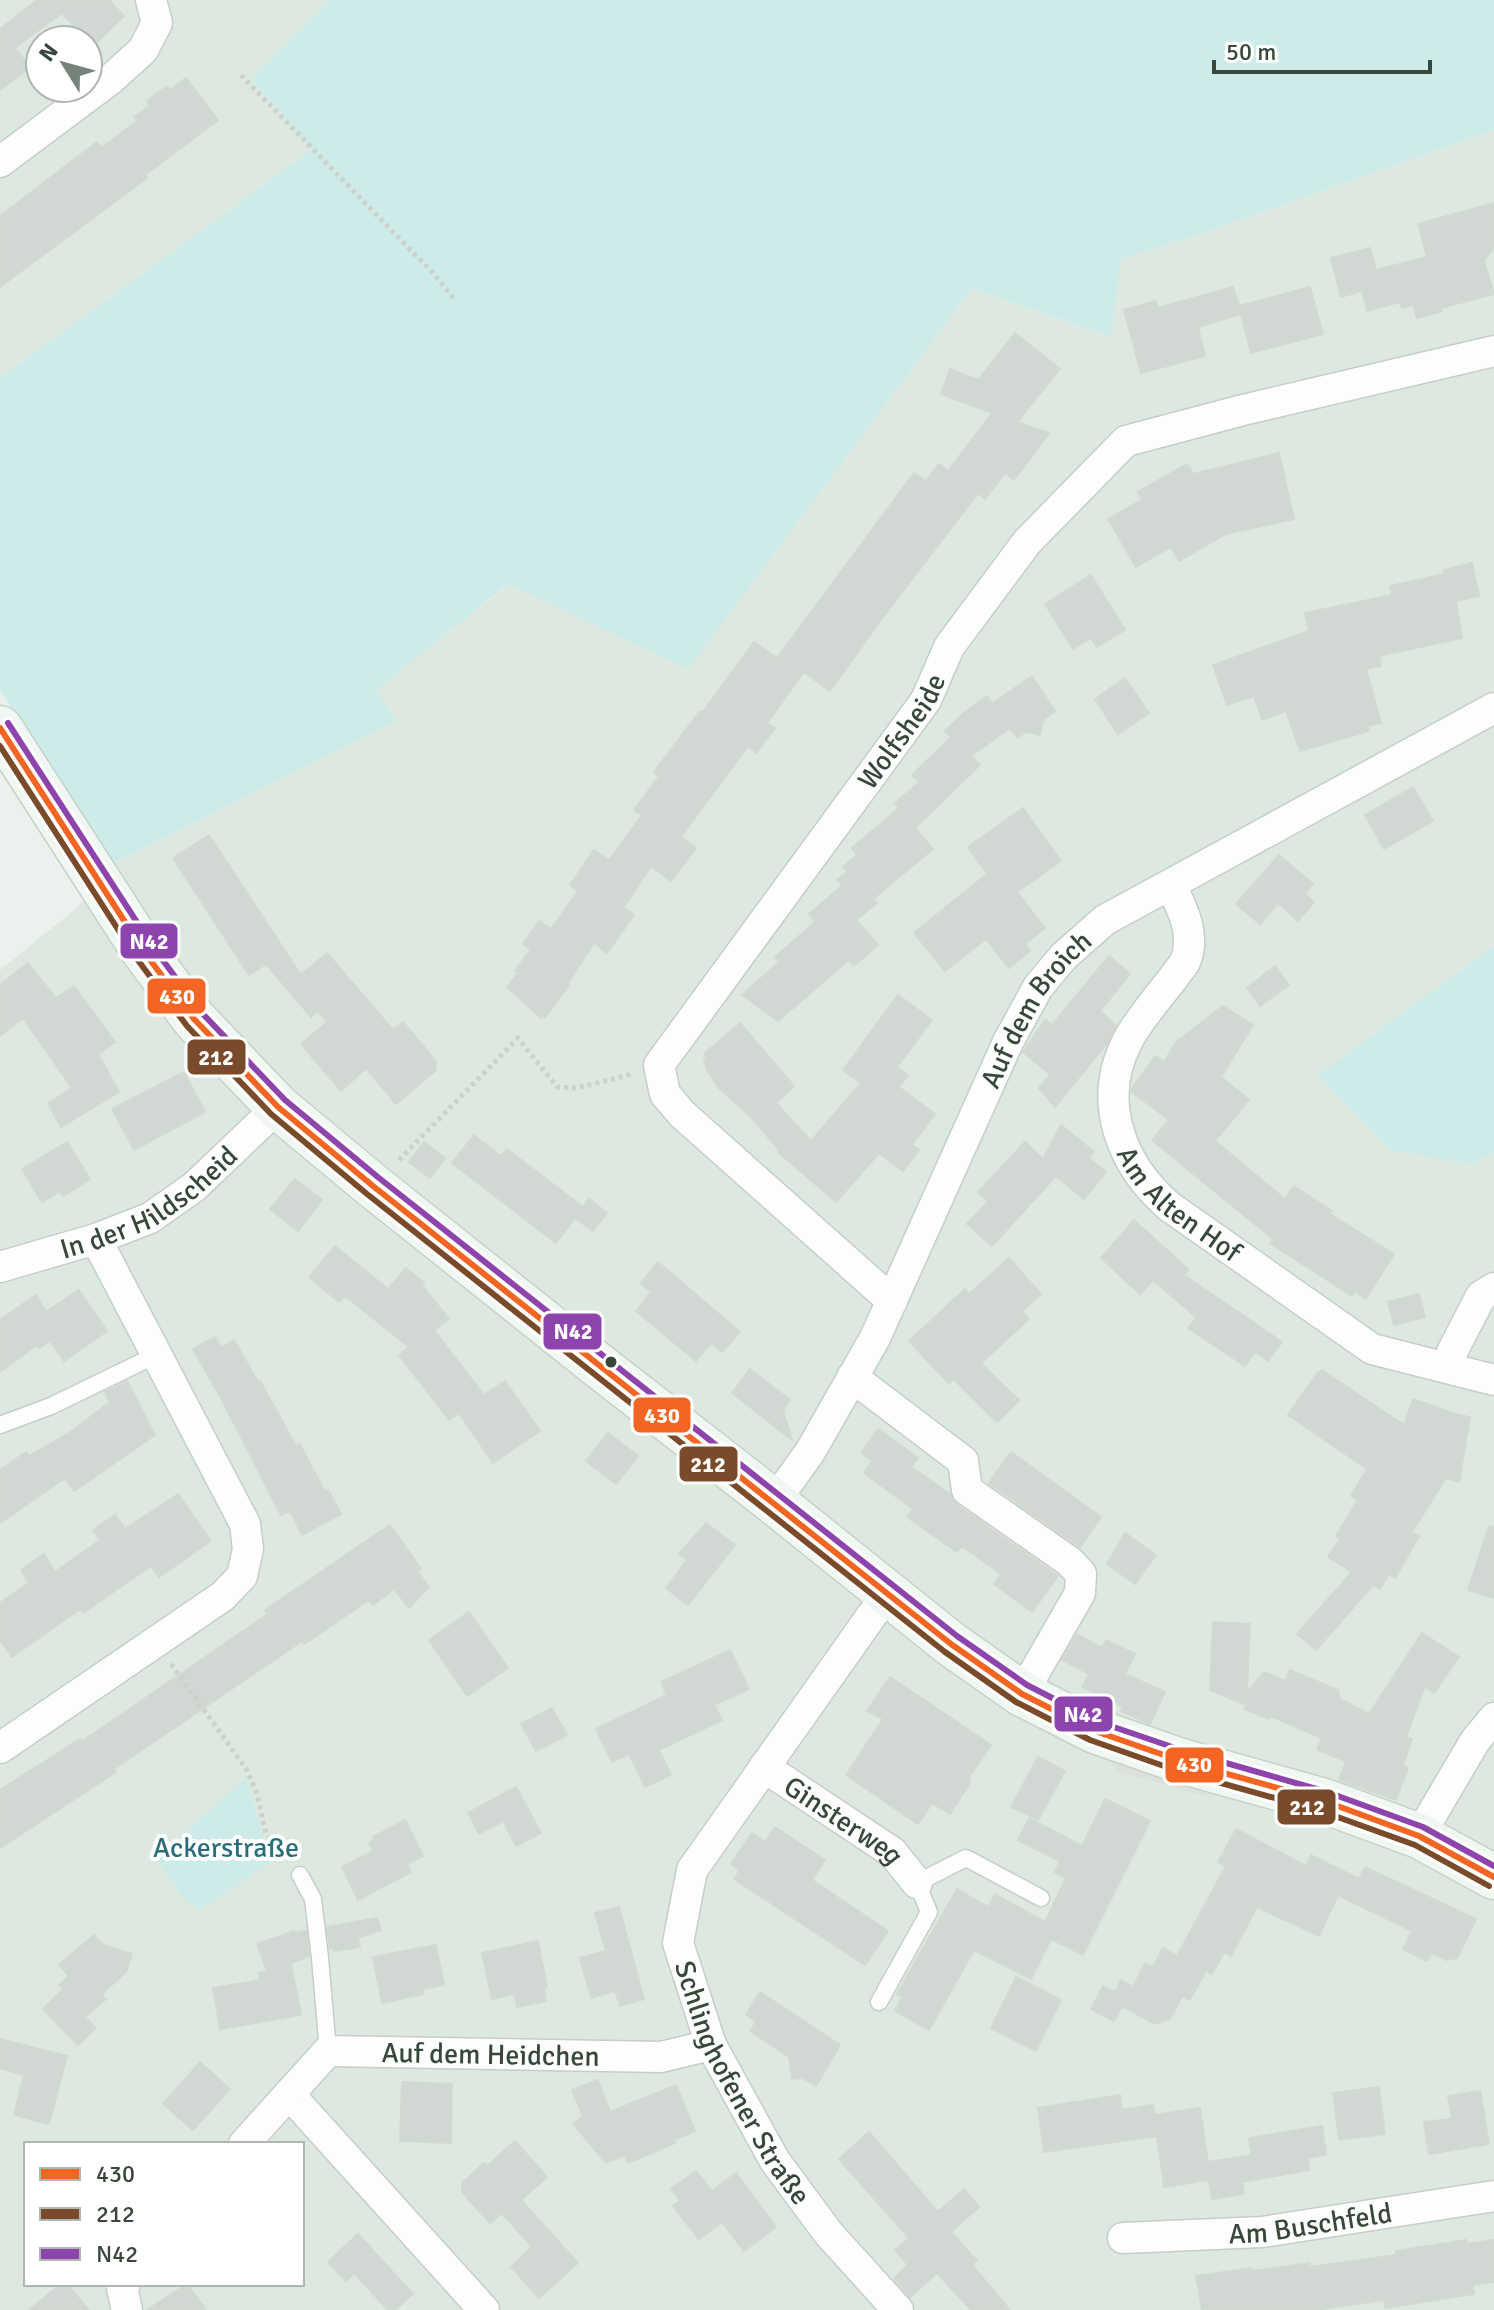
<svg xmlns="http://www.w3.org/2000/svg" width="1494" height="2310" viewBox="0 0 1494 2310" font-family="Signika,sans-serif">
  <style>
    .residential { fill: #dde9e0; fill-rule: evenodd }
    .green { fill: #cdece9 }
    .parking { fill: #dce1dc }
    .building { fill: #d1d8d3; stroke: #d2d9d3; stroke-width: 2 }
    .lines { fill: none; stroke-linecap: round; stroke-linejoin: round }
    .lane-casing { stroke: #c7cdc8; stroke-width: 19 }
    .street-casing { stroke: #c7cdc8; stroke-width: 33 }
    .secondary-casing { stroke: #c4d2c8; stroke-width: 47 }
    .path { stroke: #cbd1cb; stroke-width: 5; stroke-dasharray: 4 4; stroke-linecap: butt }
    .lane { stroke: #fcfdfc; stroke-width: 16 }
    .street { stroke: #fcfdfc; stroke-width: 30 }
    .secondary { stroke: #f0f7f2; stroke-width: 44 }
    .bus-1-casing { stroke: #fff; stroke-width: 12 }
    .bus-2-casing { stroke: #fff; stroke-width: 12 }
    .bus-3-casing { stroke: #fff; stroke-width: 12 }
    .bus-1 { stroke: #f26522; stroke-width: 6 }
    .bus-2 { stroke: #7a4b2a; stroke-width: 6 }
    .bus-3 { stroke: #8e44ad; stroke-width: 6 }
    .bus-dot { fill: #37483a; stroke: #fff; stroke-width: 3 }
    .labels { text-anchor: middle; stroke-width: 8; stroke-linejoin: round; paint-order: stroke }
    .street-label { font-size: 28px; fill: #37483a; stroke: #fff }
    .park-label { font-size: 28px; fill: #2b6e79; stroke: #fff }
    .line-badge { stroke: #fff; stroke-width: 3 }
    .badge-label { font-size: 22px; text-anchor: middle; font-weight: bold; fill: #fff }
  </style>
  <rect width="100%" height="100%" fill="#ecf1ed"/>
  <!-- residential -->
  <path class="residential" d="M0,0H330L251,78L311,150L0,378ZM40,40H88V88H40Z
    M1494,130V946L1318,1075L1472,1164L1494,1153V2310H0V970L78,907L111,864L395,721L375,690L509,584L688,668L972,288L1110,337L1121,259L1189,238ZM26,2144H302V2284H26Z"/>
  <!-- green -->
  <path class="green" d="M330,0H1494V130L1189,238L1121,259L1111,337L972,288L688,669L508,584L376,690L396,721L111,864L0,690V378L311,150L251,78Z
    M1494,946V1153L1472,1164L1390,1150L1318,1075Z
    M247,1781L270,1862L200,1910L182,1897L156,1858L242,1782Z"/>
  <!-- parking -->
  <path class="parking" d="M1110,1759L1206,1785L1205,1796L1116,1771Z"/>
  <!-- building -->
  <path class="building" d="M37,0H109L124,16L93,46L62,13L15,48L30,67L0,90V29Z
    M186,78L218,120L145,175L147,178L0,287V216L97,142L101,148L137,121L134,117L150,106L147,101L157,93L168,86L170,90Z
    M1494,203V247L1484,261L1494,294L1441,308L1442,311L1417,318L1413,305L1402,308L1400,302L1367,311L1362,291L1341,297L1331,258L1370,248L1376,270L1427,257L1418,224Z
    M1233,287L1239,306L1310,287L1323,334L1251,353L1241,314L1198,327L1205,356L1141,373L1124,310L1156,301L1157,308Z
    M1015,333L1060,369L1017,422L1049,433L1014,480L1005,473L985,499L978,493L881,620L830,691L804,672L767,723L775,728L756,753L748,746L681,837L696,848L671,881L651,866L624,907L634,915L607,953L594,943L568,983L569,985L545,1018L542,1016L541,1018L507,987L518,973L515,971L531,949L523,944L539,921L551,929L578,891L570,885L594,850L609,860L642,815L634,810L659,776L654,772L700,711L702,713L754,642L777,658L914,473L926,481L939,464L948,471L992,413L941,394L950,369L978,380Z
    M1279,453L1294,519L1226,534L1179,561L1171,547L1136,567L1108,519L1142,500L1138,492L1187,464L1193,474Z
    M1472,563L1479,596L1456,601L1462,638L1379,656L1381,666L1366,669L1381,723L1367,726L1369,731L1300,751L1286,711L1262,720L1254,696L1227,705L1213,665L1309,631L1305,613L1392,595L1390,586L1445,574L1444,570Z
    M1091,575L1125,630L1097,647L1091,638L1073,649L1045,604Z
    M1032,676L1055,711L1043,720L1040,735L1026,732L1017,738L1010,728L971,756L980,765L915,828L933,849L873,899L877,903L856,920L878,945L854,966L849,960L778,1021L742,995L779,962L775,957L815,922L809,914L842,886L837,880L847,872L843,867L857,855L852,848L899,808L895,803L920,782L912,775L951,737L945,731L964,713L987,696L992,704Z
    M1125,678L1149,713L1118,734L1095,699Z
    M1413,787L1433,821L1384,849L1365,815Z
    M1023,808L1061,861L1017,892L1045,928L1025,944L1030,951L1009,968L986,939L945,971L914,933L987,874L968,847Z
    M209,835L301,975L327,953L393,1030L403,1022L436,1061V1070L396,1104L366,1068L341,1091L301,1044L327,1022L318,1011L311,1017L266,964L249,975L173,858Z
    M1279,855L1313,884L1305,894L1314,902L1298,921L1278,903L1260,924L1236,904Z
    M1109,956L1130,974L1100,1011L1116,1025L1108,1042L1055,1107L1039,1088L1050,1074L1023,1052L1045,1020L1052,1025Z
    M28,963L56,998L74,986L115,1042L98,1054L119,1092L61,1127L48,1103L72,1088L23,1018L0,1036V985Z
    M1275,966L1289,985L1260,1006L1247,988Z
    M898,995L932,1020L897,1067L908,1075L899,1087L935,1114L912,1145L919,1150L903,1171L879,1153L836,1202L778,1152L779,1150L750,1116L719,1088L708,1072L704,1061L707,1059L704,1054L740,1023L794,1086L776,1103L811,1141L861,1083L843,1070Z
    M1223,1006L1253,1025L1221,1077L1249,1100L1215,1141L1285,1199L1294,1186L1332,1211L1330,1214L1394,1254L1366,1299L1355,1291L1352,1296L1270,1243L1273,1239L1152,1140L1169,1120L1132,1092V1089L1155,1056L1164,1062L1176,1042Z
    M184,1072L205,1112L134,1150L112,1109Z
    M1061,1125L1094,1152L1089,1158L1106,1172L1084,1199L1056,1176L992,1246L967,1224L988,1202L978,1192L1025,1142L1043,1159Z
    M474,1135L501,1156L507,1149L583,1207L589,1199L607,1213L593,1231L575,1218L556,1243L452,1163Z
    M67,1142L90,1179L63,1196L60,1191L42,1202L22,1169Z
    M424,1142L445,1158L430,1178L409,1162Z
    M295,1179L322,1200L298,1231L270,1209Z
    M1134,1220L1189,1270L1184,1275L1282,1342L1268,1361L1255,1352L1245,1366L1188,1328L1196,1317L1153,1280L1140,1294L1101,1258Z
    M335,1246L388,1289L406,1268L424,1283L422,1285L449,1319L434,1330L484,1395L505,1381L540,1431L493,1463L459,1413L449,1420L399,1355L409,1347L345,1296L339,1302L309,1277Z
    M1009,1258L1041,1294L1022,1311L1029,1319L981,1363L1019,1400L997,1422L954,1379L949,1384L909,1341L965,1289L969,1294Z
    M658,1262L740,1332L722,1352L711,1343L696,1361L636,1311L651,1292L641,1283Z
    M79,1290L107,1331L64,1361L50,1341L39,1348L37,1345L0,1372V1320L36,1295L46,1312Z
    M1419,1294L1425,1317L1394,1325L1388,1302Z
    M215,1337L221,1348L234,1340L258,1382L260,1381L296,1446L300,1444L325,1492L328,1490L341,1514L302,1535L290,1511L281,1515L223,1402L193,1349Z
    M750,1369L790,1400L783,1410L792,1440L732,1393Z
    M1322,1370L1404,1425L1413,1399L1459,1415L1470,1417L1459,1482L1446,1478L1412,1532L1419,1536L1395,1578L1389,1574L1380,1589L1373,1585L1316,1650L1297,1634L1352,1572L1328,1557L1340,1538L1336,1536L1358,1500L1351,1496L1367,1469L1288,1415L1318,1372L1320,1373Z
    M127,1381L155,1435L74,1491L65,1478L0,1523V1470L26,1452L29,1456L69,1433L110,1402L105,1392Z
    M878,1429L918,1458L911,1467L950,1494L957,1505L1058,1576L1032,1612L994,1584L1001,1574L962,1546L957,1552L907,1517L913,1509L864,1473L872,1461L861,1453Z
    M608,1433L638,1456L616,1484L586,1461Z
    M1011,1452L1101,1517L1080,1547L989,1483Z
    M178,1494L211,1541L159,1577L151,1566L83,1613L80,1609L12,1657L0,1640V1603L29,1583L21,1570L44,1554L55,1572L100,1540L93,1530L115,1515L125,1529Z
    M706,1523L735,1545L688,1605L666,1588L687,1560L679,1554Z
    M390,1525L421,1569L418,1572L429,1587L409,1608L394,1589L373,1605L369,1600L304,1644L302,1641L114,1769L116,1772L0,1848V1790L80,1739L81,1742L268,1614L265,1610Z
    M1489,1526L1494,1527V1598L1468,1590Z
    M1125,1533L1156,1555L1135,1584L1107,1564Z
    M469,1612L508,1668L467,1696L429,1640Z
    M1213,1622L1250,1624L1247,1692L1264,1672L1285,1681L1290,1670L1338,1690L1340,1699L1369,1714L1422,1633L1459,1657L1434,1693L1425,1686L1406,1737L1412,1739L1403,1766L1408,1768L1396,1800L1339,1780L1346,1761L1317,1750L1322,1738L1270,1716L1269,1719L1256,1714L1244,1709L1246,1705L1210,1690Z
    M1077,1634L1102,1648L1106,1640L1135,1654L1125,1674L1165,1692L1150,1724L1121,1711L1123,1707L1082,1687L1089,1674L1062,1660Z
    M730,1650L749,1689L714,1705L722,1720L659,1750L671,1775L645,1787L629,1754L612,1762L596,1729L667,1695L661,1682Z
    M890,1677L991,1745L969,1777L970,1783L950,1814L932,1803L918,1824L846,1775L883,1719L867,1711Z
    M552,1708L567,1735L536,1751L521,1724Z
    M1038,1757L1065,1771L1038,1820L1011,1807Z
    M516,1787L541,1833L516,1846L503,1821L479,1834L468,1813Z
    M1105,1799L1150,1821L1083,1955L1051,1939L1031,1979L974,1950L929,2030L895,2011L902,1997L897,1994L957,1889L988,1907L995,1894L1045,1922L1066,1878L1055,1872L1060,1861L1018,1840L1029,1818L1082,1846Z
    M405,1820L423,1856L407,1864L411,1872L358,1900L342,1867L373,1851L369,1843L374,1840L373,1837Z
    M775,1827L825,1860L812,1880L888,1931L865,1965L734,1879L740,1870L731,1864L752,1833L765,1842Z
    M1236,1829L1306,1866L1311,1855L1359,1879L1365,1867L1476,1919L1457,1958L1446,1960L1431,1953L1427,1961L1403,1949L1412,1931L1338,1895L1319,1936L1257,1907L1231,1956L1224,1952L1212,1974L1206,1971L1190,2000L1182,1996L1170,2019L1155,2024L1122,2006L1114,2021L1091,2009L1103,1986L1115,1992L1121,1980L1133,1987L1145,1963L1153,1967L1163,1948L1177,1956L1226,1866L1218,1862Z
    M619,1907L644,1999L620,2006L615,1991L591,1998L580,1958L606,1951L595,1913Z
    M377,1918L381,1930L358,1938L360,1947L334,1951V1947L330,1949L327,1927Z
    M294,1931L295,1933L306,1931L309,1956L291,1963L301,2015L220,2029L213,1988L260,1980L258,1973L267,1971L257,1944Z
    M94,1935L103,1945L132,1954L126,1972L102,1994L106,1999L85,2017L96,2028L78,2045L43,2009L63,1989L59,1985L69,1976L59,1965Z
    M538,1941L547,1987L544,1988L546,2001L517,2007L514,1994L492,1999L482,1953Z
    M436,1945L444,1985L422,1989L423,1994L382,2003L373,1957Z
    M1016,1977L1061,2000L1036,2051L991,2028Z
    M760,1992L840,2045L816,2086L803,2078L792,2079L789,2057L750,2031L756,2022L746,2014Z
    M0,2039L67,2056L49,2124L14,2115L24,2075L0,2068Z
    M200,2062L230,2089L193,2130L163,2104Z
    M598,2080L610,2112L676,2085L695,2131L673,2140L675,2143L628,2163L625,2155L606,2163L573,2124L583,2116L572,2090Z
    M402,2082L452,2084L451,2143L400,2141Z
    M1379,2087L1385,2134L1339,2140L1333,2093Z
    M1480,2091L1489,2144L1429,2154L1424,2122L1452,2119L1448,2096Z
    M1120,2095L1122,2110L1153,2105L1155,2115L1200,2108L1208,2162L1252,2155L1249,2138L1322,2126L1326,2155L1308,2158L1309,2170L1242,2182L1244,2194L1212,2199L1209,2180L1164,2187L1157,2136L1044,2152L1038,2108Z
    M869,2132L938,2212L964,2189L979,2207L951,2232L977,2261L972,2265L1010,2310H971L937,2273L910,2297L894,2278L908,2265L895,2250L909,2238L839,2159Z
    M515,2141L547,2177L521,2200L578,2263L539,2298L511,2267L532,2247L502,2213L490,2223L462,2192V2183L484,2163L487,2166Z
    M696,2171L712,2191L736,2173L776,2227L744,2251L722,2222L699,2239L673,2206L680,2201L671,2189Z
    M358,2234L413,2294L395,2310H388L354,2273L346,2281L328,2262Z
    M1466,2240L1467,2244L1494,2240V2282L1473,2285L1474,2294L1385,2308L1384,2300L1316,2310H1202L1196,2276L1251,2268L1252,2271L1310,2263V2267L1396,2255V2251Z
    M61,2284H67L89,2310H29Z
    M187,2284L206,2310H147Z"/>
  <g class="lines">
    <!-- lane casing -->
    <g class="lane-casing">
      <path id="lane" d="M0,1425L51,1406L156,1355
        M300,1875L313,1899L320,1958L328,2051
        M879,2002L929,1912L917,1883L966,1858L1041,1898"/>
    </g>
    <!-- street casing -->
    <g class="street-casing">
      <g id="street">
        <path d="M0,162L111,79L143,50L157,23L151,0"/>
        <path id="s1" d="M1171,886C1183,909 1196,936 1185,962C1182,967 1177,972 1174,977C1160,995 1136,1023 1127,1042C1096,1103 1122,1166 1170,1207L1372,1349L1494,1380"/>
        <path id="s2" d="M0,1267L96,1239L150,1218L194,1187L278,1107"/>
        <path id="s3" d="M892,1301L682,1114L665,1094L659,1065L926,700L949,647L1027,542L1126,441L1243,410L1494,351"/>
        <path d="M1448,1368L1452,1352L1481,1296L1494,1288"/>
        <path d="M852,1377L963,1461L967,1490L1070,1562L1081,1574L1080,1593L1022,1694"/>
        <path id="s4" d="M774,1502L810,1452L875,1338L1008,1042L1038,987L1064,956L1105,920L1494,708"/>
        <path id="s5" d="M889,1594L872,1615L692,1870L678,1943L711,2045L775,2161L829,2234L898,2310"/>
        <path d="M0,1748L223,1596L242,1576L248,1549L245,1524L96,1239"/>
        <path id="s6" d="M764,1767L892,1852L917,1883"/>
        <path d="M1419,1836L1475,1741L1494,1718"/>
        <path d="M289,2094L484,2310"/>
        <path id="s7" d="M244,2144L328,2051L661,2057L711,2045"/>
        <path id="s8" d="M1123,2238L1262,2232L1494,2196"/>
        <path d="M125,2284L122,2288L127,2310"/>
      </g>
    </g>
    <!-- secondary casing -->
    <g class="secondary-casing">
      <path id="secondary" d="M0,728L145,953L194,1019L278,1107L373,1186L603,1369L774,1502L951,1644L1022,1694L1095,1731L1181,1761L1324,1801L1419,1836L1494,1877"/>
    </g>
    <!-- path -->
    <path class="path" d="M241,75L434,274L454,299
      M399,1160L518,1038L557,1087L577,1088L632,1074
      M171,1664L247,1770L257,1794L266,1834L285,1860"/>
    <!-- lane -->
    <use href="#lane" class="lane"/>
    <!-- street -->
    <use href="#street" class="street"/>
    <!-- secondary -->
    <use href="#secondary" class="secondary"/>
    <!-- bus-1 casing -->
    <g class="bus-1-casing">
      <path id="bus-1" d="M0,728L145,953L194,1019L278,1107L373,1186L951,1644L1022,1694L1095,1731L1181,1761L1324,1801L1419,1836L1494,1877"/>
    </g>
    <!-- bus-2 casing -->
    <g class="bus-2-casing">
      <path id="bus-2" d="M0,746L137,959L187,1026L271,1114L367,1194L945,1652L1016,1702L1090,1740L1178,1771L1321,1811L1415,1845L1489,1886"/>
    </g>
    <!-- bus-3 casing -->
    <g class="bus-3-casing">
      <path id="bus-3" d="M8,723L153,947L202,1013L285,1100L379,1178L957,1636L1027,1685L1099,1722L1184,1751L1327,1792L1423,1827L1494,1866"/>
    </g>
    <!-- bus-1 -->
    <use href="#bus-1" class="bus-1"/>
    <!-- bus-2 -->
    <use href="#bus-2" class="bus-2"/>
    <!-- bus-3 -->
    <use href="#bus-3" class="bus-3"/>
  </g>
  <!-- markers -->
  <circle class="bus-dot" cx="611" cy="1362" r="7"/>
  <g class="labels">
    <!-- street labels -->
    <g class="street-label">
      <text dy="10" stroke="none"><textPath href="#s3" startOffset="750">Wolfsheide</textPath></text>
      <text dy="10" stroke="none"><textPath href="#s4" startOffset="560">Auf dem Broich</textPath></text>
      <text dy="10" stroke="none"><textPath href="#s2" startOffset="164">In der Hildscheid</textPath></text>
      <text dy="10" stroke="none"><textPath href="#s1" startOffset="368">Am Alten Hof</textPath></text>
      <text dy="10" stroke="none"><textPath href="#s6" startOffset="96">Ginsterweg</textPath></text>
      <text dy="10" stroke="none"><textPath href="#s7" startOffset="288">Auf dem Heidchen</textPath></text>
      <text dy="10" stroke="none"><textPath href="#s5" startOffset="568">Schlinghofener Straße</textPath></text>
      <text dy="10" stroke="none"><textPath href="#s8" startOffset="188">Am Buschfeld</textPath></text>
    </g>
    <!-- park labels -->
    <g class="park-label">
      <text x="226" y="1857">Ackerstraße</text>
    </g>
  </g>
  <g class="line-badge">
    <rect x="119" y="922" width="60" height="38" rx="8" fill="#8e44ad"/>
    <rect x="146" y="977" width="61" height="38" rx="8" fill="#f26522"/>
    <rect x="186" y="1038" width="61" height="38" rx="8" fill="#7a4b2a"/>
    <rect x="542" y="1312" width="61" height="39" rx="8" fill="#8e44ad"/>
    <rect x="632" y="1396" width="60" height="38" rx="8" fill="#f26522"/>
    <rect x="678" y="1445" width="61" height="38" rx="8" fill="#7a4b2a"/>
    <rect x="1053" y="1695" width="61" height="38" rx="8" fill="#8e44ad"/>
    <rect x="1164" y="1746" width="61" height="38" rx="8" fill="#f26522"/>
    <rect x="1276" y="1788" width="61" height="38" rx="8" fill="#7a4b2a"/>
  </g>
  <g class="badge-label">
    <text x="149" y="949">N42</text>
    <text x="177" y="1004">430</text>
    <text x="216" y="1065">212</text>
    <text x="573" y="1339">N42</text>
    <text x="662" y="1423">430</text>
    <text x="708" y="1472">212</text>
    <text x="1083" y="1722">N42</text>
    <text x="1194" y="1772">430</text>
    <text x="1307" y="1815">212</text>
  </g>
  <!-- legend -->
  <rect x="24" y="2142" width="280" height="144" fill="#ffffff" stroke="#afb6b0" stroke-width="2"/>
  <rect x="40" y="2168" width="40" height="12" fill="#f26522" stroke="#afb6b0" stroke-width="2"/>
  <text x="96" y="2182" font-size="24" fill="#37483a">430</text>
  <rect x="40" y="2208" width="40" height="12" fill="#7a4b2a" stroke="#afb6b0" stroke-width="2"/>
  <text x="96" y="2222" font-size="24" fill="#37483a">212</text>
  <rect x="40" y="2248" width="40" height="12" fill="#8e44ad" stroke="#afb6b0" stroke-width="2"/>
  <text x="96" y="2262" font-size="24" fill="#37483a">N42</text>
  <!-- north arrow -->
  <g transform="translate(64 64) rotate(307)"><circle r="38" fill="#ffffff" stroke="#afb6b0" stroke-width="2"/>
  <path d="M0-6L14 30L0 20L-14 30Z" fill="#768379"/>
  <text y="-12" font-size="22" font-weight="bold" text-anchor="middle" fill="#37483a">N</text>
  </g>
  <!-- scale -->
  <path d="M1214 60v12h216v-12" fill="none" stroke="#37483a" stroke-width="4"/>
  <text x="1226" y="60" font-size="24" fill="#37483a" stroke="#ffffff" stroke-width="6" paint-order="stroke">50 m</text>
</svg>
